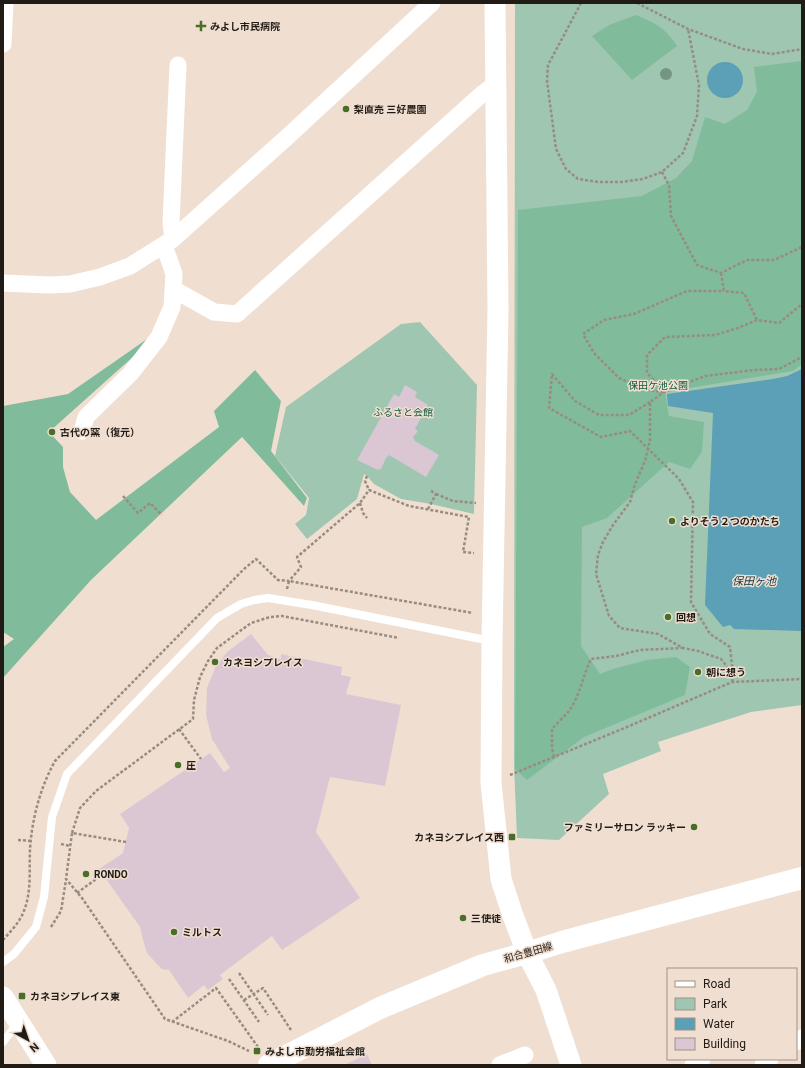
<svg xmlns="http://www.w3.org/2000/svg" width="805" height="1068" viewBox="0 0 805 1068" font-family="Roboto,'Noto Sans JP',sans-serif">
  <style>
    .green { fill: #9fc6b0 }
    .forest { fill: #80bc9c }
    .water { fill: #5ba0b7 }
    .building { fill: #dbc7d3 }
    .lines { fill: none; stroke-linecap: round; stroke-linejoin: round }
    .path { stroke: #988c81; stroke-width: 2.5; stroke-dasharray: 3 2; stroke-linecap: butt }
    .service { stroke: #fff; stroke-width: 8 }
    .minor { stroke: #fff; stroke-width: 17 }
    .tertiary { stroke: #fff; stroke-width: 21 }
    .secondary { stroke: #fff; stroke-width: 22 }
    .tree { fill: #74957e }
    .poi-dot { fill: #496e28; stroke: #f0dfd1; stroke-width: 1.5 }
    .labels { text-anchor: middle; stroke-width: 3; stroke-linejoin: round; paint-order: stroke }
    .poi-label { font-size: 10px; font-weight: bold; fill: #211b16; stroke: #f0dfd1; text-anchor: start }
    .park-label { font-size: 10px; fill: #0e593b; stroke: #f0dfd1 }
    .street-label { font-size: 10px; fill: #211b16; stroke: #f0dfd1 }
    .water-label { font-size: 11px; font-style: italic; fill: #143640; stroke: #f0dfd1 }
  </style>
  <rect width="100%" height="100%" fill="#f0dfd1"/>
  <!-- green -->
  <path class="green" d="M515,3H802V705L751,712L658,742L661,751L603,774L609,794L559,840L517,838L514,765Z
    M420,322L477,385L474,514L431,504L401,499L374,484L367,476L364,474L357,499L307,539L295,524L306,515L309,498L275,456L286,407L401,324Z"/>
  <!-- forest -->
  <path class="forest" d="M636,15C655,23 666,28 677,46L632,80L592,36L609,25Z
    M802,61V364L793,371L665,392L669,416L704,422L702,452L690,469L669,462L607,518L582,527L581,646L600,674L613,669L647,660L676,657L690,667L685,695L584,737L527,780L515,769L518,210L642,196L676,178L692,161L705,117L725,124L747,110L757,92L754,67Z
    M150,337L135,355L49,432L63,447V467L70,492L96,520L219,427L214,411L255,370L281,401L271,451L307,498L304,506L242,437L91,580L3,678V647L14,639L3,632V406L68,394Z"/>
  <!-- water -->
  <path class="water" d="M707 80a18 18 0 1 1 36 0a18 18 0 1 1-36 0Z
    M802,369V631L734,629L730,625L723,627L705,605L713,413L668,406L667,394L773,379L787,376Z"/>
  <!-- building -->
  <path class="building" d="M405,385L417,392L415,397L428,405L415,429L418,431L413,437L415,441L439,455L426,477L389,455L386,458L381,469L378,470L357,460L394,394L399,397Z
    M251,634L268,655L281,659V654L342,667L341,675L351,677L346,694L401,705L385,786L330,777L316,832L360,898L282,950L272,936L220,975L223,979L208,990L204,985L188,998L169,970L162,969L156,963L147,953L143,940L140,927L99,869L123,853L129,828L120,814L210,753L224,772L230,768L212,739L206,715L207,688L215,668L227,652Z
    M367,1054L372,1065H344Z"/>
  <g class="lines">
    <!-- path -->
    <path class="path" d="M581,3L548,65L547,81L556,149L566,169L578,179L598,182H621L643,179L662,172L683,153L697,116L699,85L688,29
      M637,3L688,29L743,49L772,54L802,49
      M662,172L669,185L671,216L697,265L721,273L747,260H774L802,247
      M721,273L724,291L744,293L757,320
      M664,391L647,373V355L665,337L715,335L738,328L757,320L779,323L802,304
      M664,392L646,390L619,378L594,353L583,334L604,320L634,314L687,291H724
      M650,402L629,415H599L575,401L552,374L549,408L601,437L630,431L679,479L693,502L691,602L710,634L730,647L733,674
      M367,476L365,481L369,490
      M436,494L453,501L476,503
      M123,496L138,513L150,503L162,515
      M360,503L363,513L367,518
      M428,509L436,494L430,490
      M287,589L289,581L473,613
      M732,682L733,674L721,659L698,651L683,648L658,634L620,628L609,616L596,574L598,555L603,542L613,525L630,502L635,484L645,461L650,440V402L664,392L705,376L754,370L779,369L802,357
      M179,729L201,759
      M554,757L552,748V729C557,723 564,717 569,711C580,696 583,675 591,659L616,656L640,650L683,648
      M510,775L627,727L732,682L802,679
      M72,833L80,808L96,791L193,719L194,700L200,677L208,661L217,648L251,623L270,617L282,616L399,638
      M18,840L32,841
      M126,842L72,833L66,879L82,898L165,1019L228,1041L249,1051
      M61,844L70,846
      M77,893L103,874
      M51,927L61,911L66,880
      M3,940C10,932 19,923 23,913C32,893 29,870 30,849C32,819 40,788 55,761L244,569L256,559L278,580L289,581L301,567L297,557L360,503L369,490L409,506L469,517L463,552L474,553
      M239,973L268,1015
      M229,979L259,1022
      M244,1000L263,988L291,1030
      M172,1022L216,988L258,1047"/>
    <!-- service -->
    <path class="service" d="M3,962L14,954L36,927L44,897L52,817L67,774L217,618L241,604L254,600L268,598L312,605L491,641
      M3,1042L18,1023"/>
    <!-- minor -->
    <path class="minor" d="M3,44L5,3
      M173,239L171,223L178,65
      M3,283L50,285L70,284L100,277L130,266L173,239L285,139L432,3
      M173,289L214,312L237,314L482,94L496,84
      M82,431L86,417L131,373L159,337L172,307L174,274L164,245
      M796,1042L802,1038
      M500,1065L525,1055
      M693,1065L702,1059
      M763,1065L770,1059"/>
    <!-- tertiary -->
    <path class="tertiary" d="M495,3L498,310L492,641L491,783L501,879L512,913L527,953L546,990L571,1065
      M3,997L46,1065"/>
    <!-- secondary -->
    <path class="secondary" d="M269,1065L380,1008L483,965L527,953L562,942L802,878"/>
  </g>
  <!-- trees -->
  <circle class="tree" cx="666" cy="74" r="6"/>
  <!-- markers -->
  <g class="poi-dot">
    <path d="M199 20h4v4h4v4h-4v4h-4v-4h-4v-4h4z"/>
    <circle cx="346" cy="109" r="4"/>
    <circle cx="52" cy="432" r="4"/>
    <circle cx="672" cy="521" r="4"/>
    <circle cx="668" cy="617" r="4"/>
    <circle cx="215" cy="662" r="4"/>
    <circle cx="698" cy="672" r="4"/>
    <circle cx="178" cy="765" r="4"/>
    <circle cx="694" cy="827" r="4"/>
    <rect x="508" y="833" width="8" height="8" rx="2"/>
    <circle cx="86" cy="874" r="4"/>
    <circle cx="463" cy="918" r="4"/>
    <circle cx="174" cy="932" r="4"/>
    <rect x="18" y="992" width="8" height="8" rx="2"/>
    <rect x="253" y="1047" width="8" height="8" rx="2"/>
  </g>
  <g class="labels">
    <!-- poi labels -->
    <g class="poi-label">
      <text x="210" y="30">みよし市民病院</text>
      <text x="354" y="113">梨直売 三好農園</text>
      <text x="60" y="436">古代の窯（復元）</text>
      <text x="680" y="525">よりそう２つのかたち</text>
      <text x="676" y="621">回想</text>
      <text x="223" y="666">カネヨシプレイス</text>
      <text x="706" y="676">朝に想う</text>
      <text x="186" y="769">圧</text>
      <text x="686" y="831" text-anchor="end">ファミリーサロン ラッキー</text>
      <text x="504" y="841" text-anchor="end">カネヨシプレイス西</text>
      <text x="94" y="878">RONDO</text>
      <text x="471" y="922">三使徒</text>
      <text x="182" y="936">ミルトス</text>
      <text x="30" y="1000">カネヨシプレイス東</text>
      <text x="265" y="1055">みよし市勤労福祉会館</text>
    </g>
    <!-- park labels -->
    <g class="park-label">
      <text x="658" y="389">保田ケ池公園</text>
      <text x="403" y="416">ふるさと会館</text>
    </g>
    <!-- street labels -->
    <g class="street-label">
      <text transform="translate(528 952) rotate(-16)" y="4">和合豊田線</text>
    </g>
    <!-- water labels -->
    <g class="water-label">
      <text x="754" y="585">保田ヶ池</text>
    </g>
  </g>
  <!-- border -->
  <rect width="805" height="1068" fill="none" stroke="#211b16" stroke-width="8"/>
  <!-- legend -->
  <rect x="667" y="968" width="130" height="92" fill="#f0dfd1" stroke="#9d9186"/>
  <rect x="675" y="981" width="20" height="6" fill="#ffffff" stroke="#9d9186"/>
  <text x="703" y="988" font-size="12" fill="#211b16">Road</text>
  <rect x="675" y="998" width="20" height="12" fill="#9fc6b0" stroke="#9d9186"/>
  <text x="703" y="1008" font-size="12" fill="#211b16">Park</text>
  <rect x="675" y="1018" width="20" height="12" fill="#5ba0b7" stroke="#9d9186"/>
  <text x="703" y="1028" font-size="12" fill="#211b16">Water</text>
  <rect x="675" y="1038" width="20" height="12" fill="#dbc7d3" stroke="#9d9186"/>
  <text x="703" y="1048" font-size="12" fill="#211b16">Building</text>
  <!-- north arrow -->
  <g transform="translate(28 1040) rotate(140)" stroke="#f0dfd1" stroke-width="3" paint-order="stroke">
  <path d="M0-3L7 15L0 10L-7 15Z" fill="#211b16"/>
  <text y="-6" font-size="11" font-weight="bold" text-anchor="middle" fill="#211b16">N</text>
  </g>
</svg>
